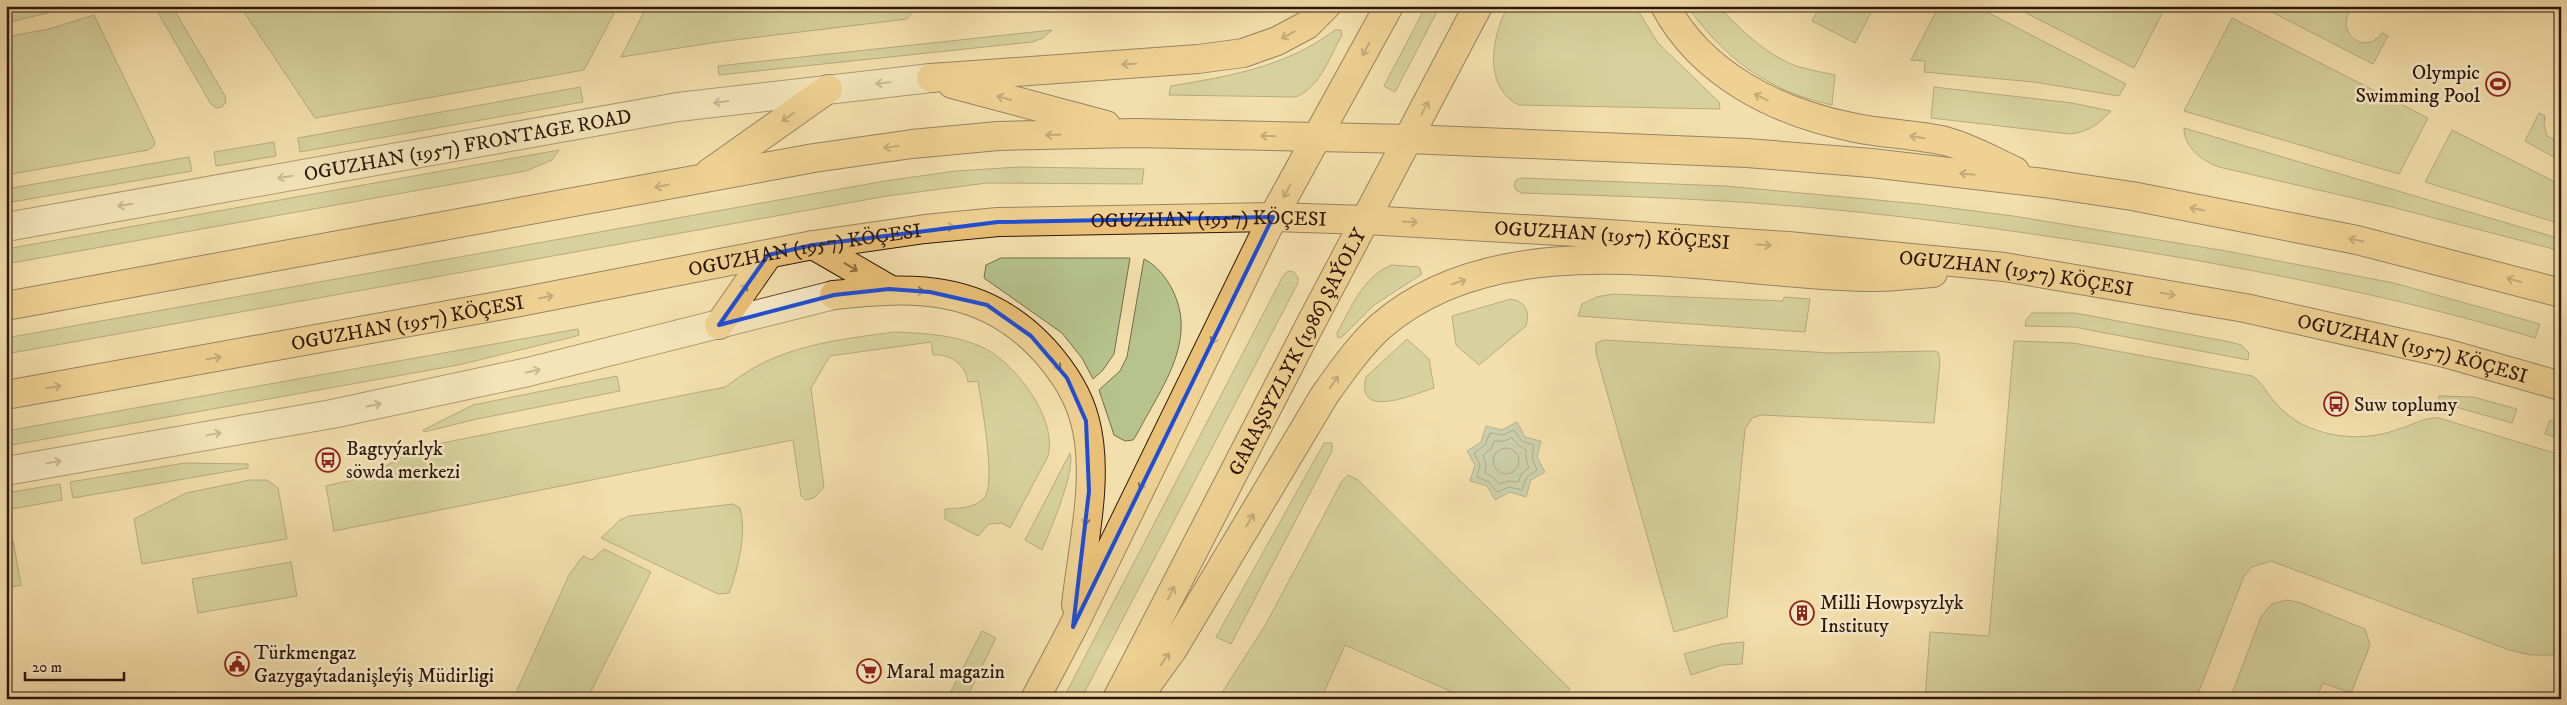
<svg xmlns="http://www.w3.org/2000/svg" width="2567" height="705" viewBox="0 0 2567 705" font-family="'IM FELL DW Pica',serif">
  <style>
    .green { fill: #b6c38d; stroke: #726d4c }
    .water { fill: #9bbdaa; stroke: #6f7b6b }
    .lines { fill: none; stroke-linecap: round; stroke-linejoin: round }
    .shore { stroke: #646a5b; stroke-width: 1 }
    .minor-casing { stroke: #5f4934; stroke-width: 30 }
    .major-casing { stroke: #2e170c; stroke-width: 30 }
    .minor { stroke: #f7eac9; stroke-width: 28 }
    .major { stroke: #eac076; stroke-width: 28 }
    .oneway { stroke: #8c6c41 }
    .oneway2 { stroke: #9d8b74 }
    .marked { fill: none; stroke: #1d4ed8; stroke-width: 4; stroke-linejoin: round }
    .labels { text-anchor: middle; stroke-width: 5; stroke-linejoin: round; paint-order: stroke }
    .poi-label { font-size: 20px; fill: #2e170c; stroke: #f7eac9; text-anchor: start }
    .street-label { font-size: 20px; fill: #2e170c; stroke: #f7eac9 }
  </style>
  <rect width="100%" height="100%" fill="#f3dfac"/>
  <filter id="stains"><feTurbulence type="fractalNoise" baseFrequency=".004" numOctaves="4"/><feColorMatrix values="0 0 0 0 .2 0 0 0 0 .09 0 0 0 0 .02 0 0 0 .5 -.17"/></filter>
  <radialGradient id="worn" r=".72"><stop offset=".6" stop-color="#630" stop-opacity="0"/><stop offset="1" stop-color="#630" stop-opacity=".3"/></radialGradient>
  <!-- green -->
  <path class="green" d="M27,6H76L6,23V10Z
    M154,6H172L225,96L226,102L222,107L216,108L211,104Z
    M240,6H618L584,70L315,118Z
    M647,6H917L907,19L718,42L621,57Z
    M953,6H1033L961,11L957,10Z
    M1426,6H1440L1395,92L1384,86Z
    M1508,6H1635L1658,43L1719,102L1720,109L1519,105C1482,87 1492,35 1508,6Z
    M1687,6H1718C1741,30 1765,54 1796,66C1809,70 1822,72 1835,75L1832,105C1768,91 1725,59 1687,6Z
    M1820,6H1863L1872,11L1855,43L1812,21Z
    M1939,6H1975L2126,84L2119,96L2034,82L1924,72L1925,61L1911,60Z
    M2029,6H2166L2134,68L2026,13Z
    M2260,6L2336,8L2357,6C2329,22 2361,61 2382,33L2388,36L2373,64Z
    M94,15L155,142L154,146L148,150L6,175V37L49,29Z
    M2232,18L2428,118L2399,174L2184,111Z
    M1052,30L1043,38L1032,42L719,75L718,66Z
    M1335,30H1341L1342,35C1330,56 1321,86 1296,97L1169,95L1171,86C1230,76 1286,67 1335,30Z
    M580,87L583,102L300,152L298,138Z
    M1934,87L2072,103L2111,111C2099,124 2088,132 2070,134L1931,118Z
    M2539,113L2545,116L2544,124L2547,136L2561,143V161L2525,141Z
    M2184,128L2561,239V251L2392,207L2219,167C2203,161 2184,148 2184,128Z
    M2452,130L2561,185V224L2425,182Z
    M274,142L276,156L216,166L214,152Z
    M559,150L552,160L526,171L6,264V249Z
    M189,157L192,171L6,203V189Z
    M1019,167L1144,169L1142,184L987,183L887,196L6,354V338L885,181L956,171Z
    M1521,178L1725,186L1920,204L2013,216L2226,251L2394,283L2540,324L2535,338C2420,303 2302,279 2183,258C2031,232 1876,210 1722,201C1655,197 1588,195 1521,193L1516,190L1514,185L1516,180Z
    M1001,258H1130L1114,354L1103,370L1093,379L1082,358L1062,333L984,278L986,265Z
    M1144,259C1156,265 1166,277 1172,289C1199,341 1160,389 1137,434L1133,440L1125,441L1114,435L1099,390L1120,371L1127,357Z
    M1392,265L1419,267L1422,274L1374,305L1343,336L1338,338L1337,333C1351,308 1363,276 1392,265Z
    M1288,271L1294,272L1298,277V283L1081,699H1063L1283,276Z
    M1613,294L1783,301L1784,297L1810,299L1805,332L1578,316L1582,304L1597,297Z
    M1511,299C1526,302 1530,311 1526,326L1479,365L1456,345L1452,316Z
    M2032,313H2075L2230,342L2241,345L2249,353L2248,360L2074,327L2025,326L2026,320Z
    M578,329L579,335L573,337L458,365L6,446V431Z
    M895,332C923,333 956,335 982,347C1015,362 1058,419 1048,456L1010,528L1002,523L989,524L978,536L945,519V509C958,508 974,509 984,498C997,485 981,402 978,381L968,382C965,364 951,354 933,355L931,342L830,356L811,388L824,487L814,498L805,500L801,496L793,440L334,531L326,486L368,476L413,451L427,446L725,387C737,379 748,370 761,364C802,343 850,338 895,332Z
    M1407,339L1429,359L1434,388C1414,394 1355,421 1366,377Z
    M1604,340L1831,353L1933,351L1938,352L1940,361L1934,423L1761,415L1752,418L1745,429L1727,617L1674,632L1596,353V343Z
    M2014,341L2073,343L2252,376C2261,381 2263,387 2269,395C2279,408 2293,421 2308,427C2337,439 2369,440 2399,429C2413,425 2424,417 2439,418L2561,455V655H2531L2509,650L2271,561L2252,567L2244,576L2196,699L2182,695L2180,699H1925L1930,632L1989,636Z
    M617,376L620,391L477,419L424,432L423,430L473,405Z
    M2439,396L2473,397L2517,409L2512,423L2438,402Z
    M2550,420L2561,423V439L2545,434Z
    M1324,443H1332V451L1231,644L1216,637Z
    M1070,453C1076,470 1050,531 1042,550L1025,540Z
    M185,463L248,464V468L73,498L70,482Z
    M1348,475L1358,480L1570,689L1561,699H1468L1345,645L1321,699H1218L1266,624L1342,481Z
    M250,480H267L278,488L287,539L142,564L134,519L186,493Z
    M60,484L62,500L6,510V493Z
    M733,504L740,508C747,533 738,569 729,593L718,594L601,538L620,520L629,516Z
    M6,539L13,540L21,585L6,588Z
    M604,549L651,572L587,699H513L569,575L583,556L592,560Z
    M291,562L297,596L198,613L192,579Z
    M2286,600L2298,602L2365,629L2370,645L2351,693L2323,683L2316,699H2230L2261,617L2272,604Z
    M982,631L996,638L966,699H947Z
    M1744,642L1742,664L1722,665L1691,675L1684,654L1722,644Z"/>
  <!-- water -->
  <path class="water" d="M1517,422L1525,437L1541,441L1537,457L1545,472L1531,480L1526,497L1510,492L1495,500L1487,486L1470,481L1475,465L1467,451L1481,442L1486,426L1502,430Z"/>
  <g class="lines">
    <!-- shore -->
    <path class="shore" d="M1514,430L1522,441L1534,445L1532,458L1537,470L1527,477L1522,490L1509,487L1497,492L1489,482L1477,477L1480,465L1474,453L1485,445L1490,433L1503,435Z
      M1512,438L1518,445L1526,450V459L1529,468L1522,473L1518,482L1508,481L1499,484L1493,477L1485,473L1486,464L1483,455L1491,449L1494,441H1504Z
      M1493 461a13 13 0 1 1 26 0a13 13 0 1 1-26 0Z"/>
    <!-- minor casing -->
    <g class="minor-casing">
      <g id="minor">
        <path id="s1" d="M6,227L678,107L931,78"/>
        <path d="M6,471L332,414L528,372L834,295"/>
      </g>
    </g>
    <!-- major casing -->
    <g class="major-casing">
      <g id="major">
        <path d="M1665,6C1702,75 1777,112 1851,127C1882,134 1914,134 1945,141C1969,147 1993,161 2015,171"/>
        <path d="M931,78L1198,59L1243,53L1277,41L1307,25L1326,6"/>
        <path d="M952,84L1106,125"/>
        <path d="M709,173L828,89"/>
        <path d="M813,245L889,289"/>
        <path d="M834,295C916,286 984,285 1044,350C1062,370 1078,393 1085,421C1100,476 1082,549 1076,605"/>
        <path d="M6,306L814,158L912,144L998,136L1136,133L1408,139L1747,153L1871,163L2044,183L2132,196L2357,240L2561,293"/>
        <path d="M719,325L768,255"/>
        <path id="s2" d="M6,395L520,302L813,245L925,229L998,222L1273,217L1366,220L1593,233L1788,246L2004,267L2245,308L2445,353L2561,386"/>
        <path d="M1035,699L1073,627L1273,217L1389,6"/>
        <path id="s3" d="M1117,699L1312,321L1478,6"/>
        <path d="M1137,699L1173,649L1324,396C1341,372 1359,346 1381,326C1509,215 1723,277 1876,277C1895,277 1914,274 1933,273"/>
      </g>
    </g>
    <!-- minor -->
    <use href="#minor" class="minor"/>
    <!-- major -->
    <use href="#major" class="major"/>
  </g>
  <!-- one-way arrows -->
  <defs><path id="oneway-shaft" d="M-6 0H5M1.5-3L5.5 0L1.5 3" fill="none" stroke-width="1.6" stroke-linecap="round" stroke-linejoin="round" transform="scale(1.25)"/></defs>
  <g class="oneway">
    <use href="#oneway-shaft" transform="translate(1288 35) rotate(151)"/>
    <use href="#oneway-shaft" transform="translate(1366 49) rotate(119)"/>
    <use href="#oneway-shaft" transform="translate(1129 64) rotate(176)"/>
    <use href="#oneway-shaft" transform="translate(1761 97) rotate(-154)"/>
    <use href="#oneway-shaft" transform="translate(1004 98) rotate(-165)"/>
    <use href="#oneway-shaft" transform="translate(1425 108) rotate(-62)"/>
    <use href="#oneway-shaft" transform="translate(788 117) rotate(145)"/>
    <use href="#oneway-shaft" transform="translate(1053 135) rotate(179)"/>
    <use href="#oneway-shaft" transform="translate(1268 136) rotate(-179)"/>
    <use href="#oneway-shaft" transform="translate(1917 137) rotate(-171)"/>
    <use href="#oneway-shaft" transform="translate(891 147) rotate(172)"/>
    <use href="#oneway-shaft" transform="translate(1967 174) rotate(-174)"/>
    <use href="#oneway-shaft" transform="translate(662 186) rotate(169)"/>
    <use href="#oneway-shaft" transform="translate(1287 191) rotate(118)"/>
    <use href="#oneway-shaft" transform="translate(2197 209) rotate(-169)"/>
    <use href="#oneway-shaft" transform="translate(1410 222) rotate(3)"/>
    <use href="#oneway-shaft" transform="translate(947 227) rotate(-5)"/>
    <use href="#oneway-shaft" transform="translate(2356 240) rotate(-168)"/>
    <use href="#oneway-shaft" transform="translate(1764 245) rotate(4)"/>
    <use href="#oneway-shaft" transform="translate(851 267) rotate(31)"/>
    <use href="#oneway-shaft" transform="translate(2514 280) rotate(-165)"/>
    <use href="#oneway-shaft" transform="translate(1459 282) rotate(-18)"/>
    <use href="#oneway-shaft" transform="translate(743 290) rotate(-55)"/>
    <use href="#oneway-shaft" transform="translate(917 291) rotate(4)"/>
    <use href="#oneway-shaft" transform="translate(2168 294) rotate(10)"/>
    <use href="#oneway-shaft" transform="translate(546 297) rotate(-11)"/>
    <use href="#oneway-shaft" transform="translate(1215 337) rotate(116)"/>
    <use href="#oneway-shaft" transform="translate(214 358) rotate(-10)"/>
    <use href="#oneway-shaft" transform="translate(1056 364) rotate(52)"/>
    <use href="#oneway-shaft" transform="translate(1334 382) rotate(-55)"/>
    <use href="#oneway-shaft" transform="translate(54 387) rotate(-10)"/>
    <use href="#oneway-shaft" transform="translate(1143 483) rotate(116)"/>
    <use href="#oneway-shaft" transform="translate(1086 518) rotate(97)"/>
    <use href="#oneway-shaft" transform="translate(1250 520) rotate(-59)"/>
    <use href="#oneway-shaft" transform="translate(1171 593) rotate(-63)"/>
    <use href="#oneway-shaft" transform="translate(1165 659) rotate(-54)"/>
  </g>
  <g class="oneway2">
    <use href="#oneway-shaft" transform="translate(883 83) rotate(174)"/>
    <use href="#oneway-shaft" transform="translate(721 102) rotate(173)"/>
    <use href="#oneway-shaft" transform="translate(285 177) rotate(170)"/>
    <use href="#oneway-shaft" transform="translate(125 205) rotate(170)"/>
    <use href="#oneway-shaft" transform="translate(533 371) rotate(-13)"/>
    <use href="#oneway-shaft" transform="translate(374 405) rotate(-12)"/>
    <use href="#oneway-shaft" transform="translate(214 434) rotate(-10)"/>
    <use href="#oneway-shaft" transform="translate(54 462) rotate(-10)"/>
  </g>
  <!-- marked area -->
  <path d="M0 0H2567V705H0ZM1273,217L1073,627L1089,491L1086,421L1067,378L1031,336L987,305L930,292L889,289L834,295L719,325L768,255L813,245L998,222Z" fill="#f3dfac" fill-opacity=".55" fill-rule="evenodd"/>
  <path class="marked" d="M1273,217L1073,627L1089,491L1086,421L1067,378L1031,336L987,305L930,292L889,289L834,295L719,325L768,255L813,245L998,222Z"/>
  <!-- icons -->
  <defs>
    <g id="stadium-ring" transform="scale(1.25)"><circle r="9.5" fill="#f7eac9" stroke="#8f2418" stroke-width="1.5"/><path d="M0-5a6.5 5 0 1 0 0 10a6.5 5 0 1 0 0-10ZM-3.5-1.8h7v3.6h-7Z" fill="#8f2418"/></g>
    <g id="bus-ring" transform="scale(1.25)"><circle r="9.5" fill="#f7eac9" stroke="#8f2418" stroke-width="1.5"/><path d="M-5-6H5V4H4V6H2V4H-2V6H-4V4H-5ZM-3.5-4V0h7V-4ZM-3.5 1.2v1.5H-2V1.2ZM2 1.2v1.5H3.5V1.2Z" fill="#8f2418"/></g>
    <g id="building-ring" transform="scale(1.25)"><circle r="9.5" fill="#f7eac9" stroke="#8f2418" stroke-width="1.5"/><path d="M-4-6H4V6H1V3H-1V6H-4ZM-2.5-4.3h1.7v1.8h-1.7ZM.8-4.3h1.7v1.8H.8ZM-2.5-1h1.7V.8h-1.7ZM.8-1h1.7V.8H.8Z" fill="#8f2418"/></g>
    <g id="civic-ring" transform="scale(1.25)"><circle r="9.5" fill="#f7eac9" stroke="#8f2418" stroke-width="1.5"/><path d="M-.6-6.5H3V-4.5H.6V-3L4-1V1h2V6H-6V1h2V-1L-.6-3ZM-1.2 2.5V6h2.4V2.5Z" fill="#8f2418"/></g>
    <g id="supermarket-ring" transform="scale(1.25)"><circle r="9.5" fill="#f7eac9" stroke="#8f2418" stroke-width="1.5"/><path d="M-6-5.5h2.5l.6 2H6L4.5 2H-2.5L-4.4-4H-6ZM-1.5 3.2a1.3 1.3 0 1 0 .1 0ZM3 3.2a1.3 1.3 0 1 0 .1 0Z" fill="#8f2418"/></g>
  </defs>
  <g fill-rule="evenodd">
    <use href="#stadium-ring" x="2498" y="84"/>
    <use href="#bus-ring" x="2336" y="404"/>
    <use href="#bus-ring" x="328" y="460"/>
    <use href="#building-ring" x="1802" y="613"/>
    <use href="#civic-ring" x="237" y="664"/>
    <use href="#supermarket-ring" x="869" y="671"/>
  </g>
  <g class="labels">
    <!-- poi labels -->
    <g class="poi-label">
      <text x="2480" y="79" text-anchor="end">Olympic<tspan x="2480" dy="23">Swimming Pool</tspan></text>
      <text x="2354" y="411">Suw toplumy</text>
      <text x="346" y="455">Bagtyýarlyk<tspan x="346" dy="23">söwda merkezi</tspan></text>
      <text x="1820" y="609">Milli Howpsyzlyk<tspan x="1820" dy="23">Instituty</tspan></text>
      <text x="254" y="659">Türkmengaz<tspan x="254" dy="23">Gazygaýtadanişleýiş Müdirligi</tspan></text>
      <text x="886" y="678">Maral magazin</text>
    </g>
    <!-- street labels -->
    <g class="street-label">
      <text dy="7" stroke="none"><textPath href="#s1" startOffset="469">OGUZHAN (1957) FRONTAGE ROAD</textPath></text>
      <text dy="7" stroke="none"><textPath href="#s2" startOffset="1218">OGUZHAN (1957) KÖÇESI</textPath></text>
      <text dy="7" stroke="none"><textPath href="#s2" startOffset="1622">OGUZHAN (1957) KÖÇESI</textPath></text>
      <text dy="7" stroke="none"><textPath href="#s2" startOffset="812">OGUZHAN (1957) KÖÇESI</textPath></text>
      <text dy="7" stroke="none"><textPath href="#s2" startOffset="2028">OGUZHAN (1957) KÖÇESI</textPath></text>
      <text dy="7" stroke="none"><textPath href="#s2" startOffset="408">OGUZHAN (1957) KÖÇESI</textPath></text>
      <text dy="7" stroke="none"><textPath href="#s2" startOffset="2432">OGUZHAN (1957) KÖÇESI</textPath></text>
      <text dy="7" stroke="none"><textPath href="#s3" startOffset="391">GARAŞSYZLYK (1986) ŞAÝOLY</textPath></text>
    </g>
  </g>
  <!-- margin -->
  <rect width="2567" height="705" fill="none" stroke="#f3dfac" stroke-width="25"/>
  <rect x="8" y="8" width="2552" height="690" fill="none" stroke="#2e170c" stroke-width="2.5"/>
  <rect x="12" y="12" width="2542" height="680" fill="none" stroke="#2e170c"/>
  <!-- scale -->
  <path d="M25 672v8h99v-8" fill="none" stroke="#2e170c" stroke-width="2.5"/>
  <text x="32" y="672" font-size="15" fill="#2e170c" stroke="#f7eac9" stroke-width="4" paint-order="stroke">20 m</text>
  <rect width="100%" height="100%" filter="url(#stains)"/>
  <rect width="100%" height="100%" fill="url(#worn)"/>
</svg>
